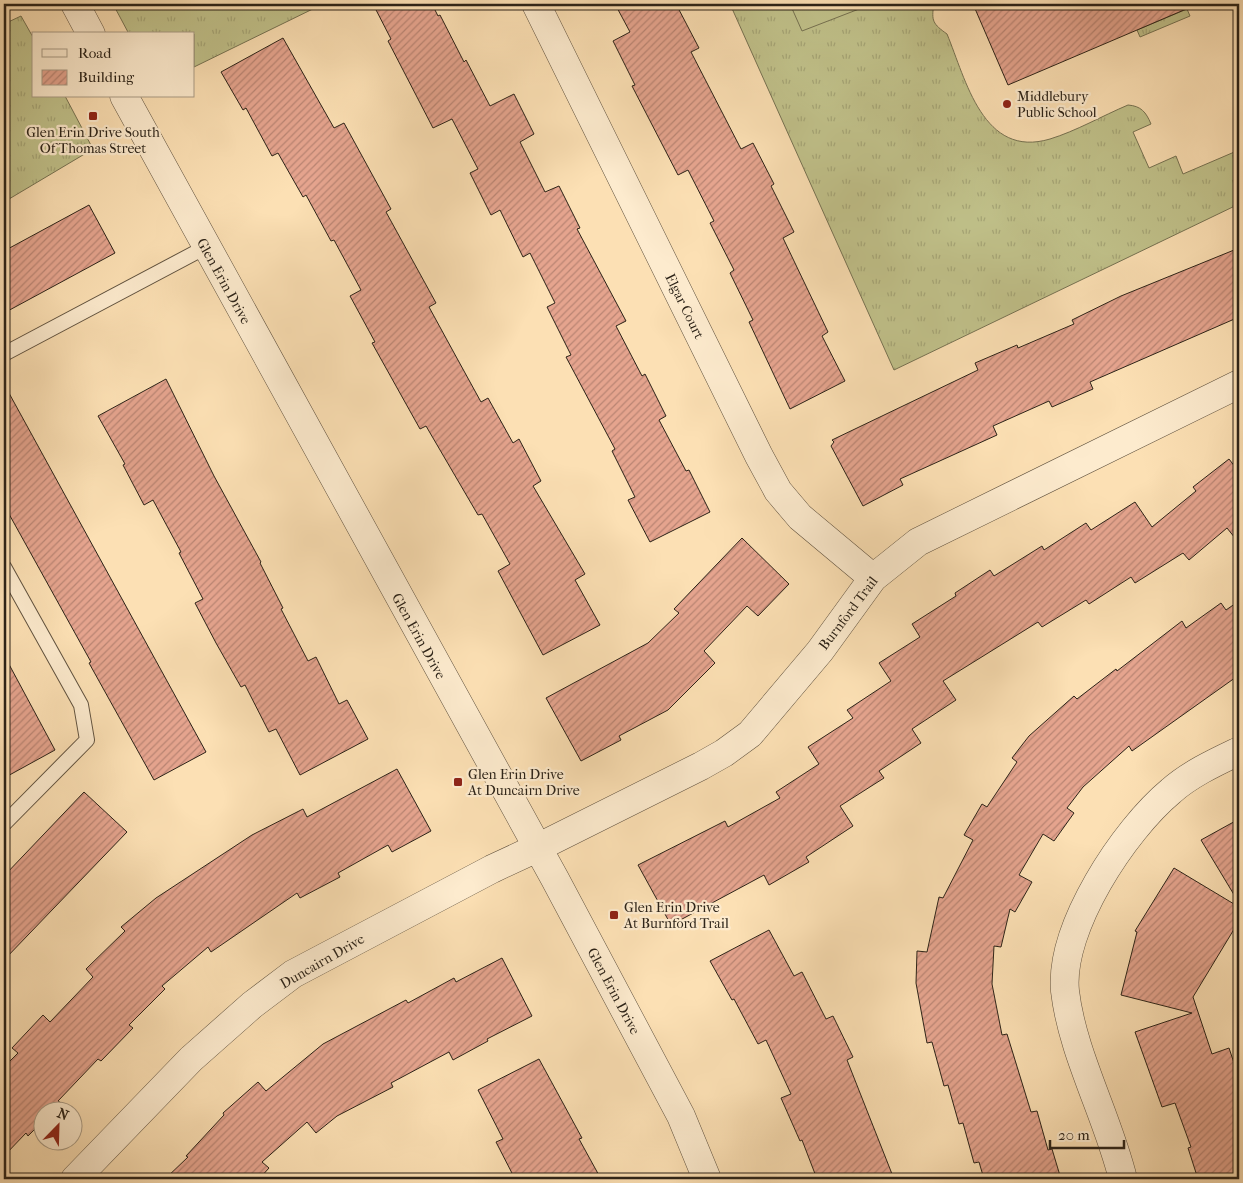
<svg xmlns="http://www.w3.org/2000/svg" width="1243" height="1183" viewBox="0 0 1243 1183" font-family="'IM FELL French Canon',serif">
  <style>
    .grass { fill: url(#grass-tufts); stroke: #767252 }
    .pitch { fill: #c1c28b; stroke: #767252 }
    .building { fill: url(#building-hatch); stroke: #2c2318 }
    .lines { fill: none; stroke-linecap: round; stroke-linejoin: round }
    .service-casing { stroke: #60523f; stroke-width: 16 }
    .minor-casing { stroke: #60523f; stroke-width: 29 }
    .tertiary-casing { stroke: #60523f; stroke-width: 29 }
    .service { stroke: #fdebce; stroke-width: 14 }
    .minor { stroke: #fdebce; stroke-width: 28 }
    .tertiary { stroke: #fdebce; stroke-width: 28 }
    .poi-dot { fill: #8f2418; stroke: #fdebce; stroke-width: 2 }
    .labels { text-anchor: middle; stroke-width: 4.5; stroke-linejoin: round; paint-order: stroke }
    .poi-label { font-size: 14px; fill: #2c2318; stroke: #fdebce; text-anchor: start }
    .street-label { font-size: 14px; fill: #2c2318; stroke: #fdebce }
  </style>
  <defs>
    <pattern id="grass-tufts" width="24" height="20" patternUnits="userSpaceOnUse" patternTransform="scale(1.25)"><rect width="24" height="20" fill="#c1c28b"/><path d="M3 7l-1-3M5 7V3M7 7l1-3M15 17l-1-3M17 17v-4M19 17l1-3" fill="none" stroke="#a6a677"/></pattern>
    <pattern id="building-hatch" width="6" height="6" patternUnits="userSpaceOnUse" patternTransform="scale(1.25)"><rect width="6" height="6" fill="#e5a48e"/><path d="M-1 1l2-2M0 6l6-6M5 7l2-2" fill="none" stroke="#ba8573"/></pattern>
  </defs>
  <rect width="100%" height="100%" fill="#fce0b4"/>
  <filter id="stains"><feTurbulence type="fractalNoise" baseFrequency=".004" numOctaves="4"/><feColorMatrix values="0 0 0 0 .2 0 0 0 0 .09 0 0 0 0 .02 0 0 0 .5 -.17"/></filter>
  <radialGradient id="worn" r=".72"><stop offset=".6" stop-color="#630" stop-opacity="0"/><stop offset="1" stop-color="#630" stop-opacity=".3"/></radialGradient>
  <!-- grass -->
  <path class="grass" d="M113,4H323L194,67V34H129Z
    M730,4H934C931,21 933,24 947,34C966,80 983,159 1050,139C1076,131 1102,116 1128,105C1141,106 1146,112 1151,124L1133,132L1149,168L1176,156L1183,174L1239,150V204L894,370Z
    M1187,9L1190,16L1140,37L1137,30Z
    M21,16L34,39V96H65L93,149L4,202V24Z"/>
  <!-- pitch -->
  <path class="pitch" d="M790,4H872L802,31Z"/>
  <!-- building -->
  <path class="building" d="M373,4H432L438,16L440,15L464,62L466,60L490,106L514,94L534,134L520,142L545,192L559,186L580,228L577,229L626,321L616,326L642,376L645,374L666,416L659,420L686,471L689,470L710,512L650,542L628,500L635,497L612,451L615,449L566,357L571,355L547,307L555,303L530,253L523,257L500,210L491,215L470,173L478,169L452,119L433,128L388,41L391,39Z
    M615,4H676L699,48L691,52L741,149L753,143L774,184L771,186L794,232L783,238L828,332L822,336L845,381L790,409L749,322L753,320L730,273L734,270L710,223L714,221L688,170L678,175L632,86L635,85L613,41L630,32Z
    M973,4H1198L1008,85Z
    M283,38L334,128L344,123L391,209L386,212L436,303L429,307L453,351L481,402L488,398L513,443L519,439L541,481L533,486L585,574L575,580L600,625L543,655L498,571L510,564L482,514L478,515L426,426L420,429L372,343L375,342L350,296L361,290L334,240L331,241L306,195L303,197L278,153L272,156L246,108L243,110L221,72Z
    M89,205L115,253L4,313V251Z
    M1239,248V317L1090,382L1093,389L1052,407L1049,401L993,426L997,435L900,479L903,485L863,506L831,446L834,442L832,440L978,370L975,363L1017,345L1018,348L1074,324L1072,320L1121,296Z
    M166,379L214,476L261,562L260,563L283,608L281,609L308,661L316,657L339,704L347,700L368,739L300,775L276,729L269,732L245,685L241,687L216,643L195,603L203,599L179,553L181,552L153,500L144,505L123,465L125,464L98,416Z
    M4,384L206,752L154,780L89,663L91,662L4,505Z
    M1229,459L1239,472V543L1227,528L1189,560L1183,553L1135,583L1131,577L1089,604L1086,600L1042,627L1038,622L943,681L956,700L912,729L921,743L879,771L884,778L840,806L853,826L806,857L809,862L769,885L764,875L671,925L638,865L725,821L728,827L780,798L776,792L819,764L808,747L853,718L847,710L891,681L879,663L920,637L912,624L956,596L955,593L990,570L994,576L1042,546L1044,550L1086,523L1091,530L1135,502L1152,527L1196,491L1193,487Z
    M742,538L789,584L758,616L747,606L704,651L715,663L668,710L619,736L621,740L581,761L546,698L648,643L679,613L674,609Z
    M1239,601V675L1132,751L1129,746L1083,787L1067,808L1074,813L1054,841L1043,834L1019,875L1032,882L1015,912L1010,909L1001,947L994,946L992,984L1002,1035L1007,1034L1031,1112L1037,1111L1048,1150L1052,1149L1061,1179H984L979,1162L974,1163L963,1123L959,1124L948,1085L944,1086L932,1042L927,1043L916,983L917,951L927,952L939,897L943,898L973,840L964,835L982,804L987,807L1017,762L1012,758L1029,736L1074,696L1077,699L1116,669L1117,671L1182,621L1186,628L1221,603L1226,610Z
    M4,655L55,750L4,778Z
    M397,769L431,831L392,852L388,845L338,873L340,877L300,898L297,893L211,952L208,947L162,986L165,989L129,1025L133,1028L101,1061L98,1059L58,1101L61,1103L53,1110H42V1122L28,1136L26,1133L4,1156V1067L18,1053L12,1048L43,1015L50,1022L93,977L86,969L125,931L121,927L156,898L252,835L303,809L307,817Z
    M84,792L127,832L4,960V876Z
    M1239,819V903L1201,840Z
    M1174,868L1239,907V921L1193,997L1212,1054L1229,1048L1239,1078V1179H1198L1188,1148L1191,1147L1175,1103L1162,1107L1135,1032L1192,1013L1121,995L1137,932L1135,931Z
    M769,930L794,976L802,972L826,1019L833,1016L853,1057L847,1060L894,1179H817L802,1140L800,1141L781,1098L791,1094L766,1040L758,1044L734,999L732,1000L710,961Z
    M502,958L532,1016L487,1039L488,1041L453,1060L449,1052L391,1083L393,1087L337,1116L316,1133L307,1122L262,1162L269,1168L259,1179H165L188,1157L186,1156L224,1115L223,1113L258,1082L266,1091L323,1044L406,1000L408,1003L454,978L456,982Z
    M539,1059L582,1138L579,1139L601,1179H515L496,1142L503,1139L478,1090Z"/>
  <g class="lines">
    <!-- service casing -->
    <g class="service-casing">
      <path id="service" d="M4,354L206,247
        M4,567L81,705L87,740L4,824"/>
    </g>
    <!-- minor casing -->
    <g class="minor-casing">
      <path id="minor" d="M536,4L759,456L778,491L800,517L873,578
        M537,848L701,766L724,753L750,734L820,651L873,578L918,542L1239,384
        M1123,1179C1108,1117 1072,1053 1065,991C1059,928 1124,830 1171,791C1190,774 1216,762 1239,751"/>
    </g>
    <!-- tertiary casing -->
    <g class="tertiary-casing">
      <path id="tertiary" d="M75,4L91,34
        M124,96L555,879L681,1116L707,1179
        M75,1179L191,1059L252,1005L293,974L492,869L537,848"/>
    </g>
    <!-- service -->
    <use href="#service" class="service"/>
    <!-- minor -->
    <use href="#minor" class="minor"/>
    <!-- tertiary -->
    <use href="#tertiary" class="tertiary"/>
  </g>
  <!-- markers -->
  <g class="poi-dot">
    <circle cx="1007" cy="104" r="5"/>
    <rect x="88" y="111" width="10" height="10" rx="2.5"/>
    <rect x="453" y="777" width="10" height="10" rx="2.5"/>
    <rect x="609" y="910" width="10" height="10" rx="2.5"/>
  </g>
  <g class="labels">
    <!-- poi labels -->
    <g class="poi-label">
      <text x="1017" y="101">Middlebury<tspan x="1017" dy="16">Public School</tspan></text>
      <text x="93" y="137" text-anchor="middle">Glen Erin Drive South<tspan x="93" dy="16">Of Thomas Street</tspan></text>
      <text x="468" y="779">Glen Erin Drive<tspan x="468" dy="16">At Duncairn Drive</tspan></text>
      <text x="624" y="912">Glen Erin Drive<tspan x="624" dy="16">At Burnford Trail</tspan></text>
    </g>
    <!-- street labels -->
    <g class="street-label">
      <text transform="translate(224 281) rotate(61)" y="5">Glen Erin Drive</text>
      <text transform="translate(685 306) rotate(64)" y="5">Elgar Court</text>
      <text transform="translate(848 613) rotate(-53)" y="5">Burnford Trail</text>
      <text transform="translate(419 636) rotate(61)" y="5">Glen Erin Drive</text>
      <text transform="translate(322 961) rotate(-30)" y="5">Duncairn Drive</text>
      <text transform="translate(614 991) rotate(62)" y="5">Glen Erin Drive</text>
    </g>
  </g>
  <!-- margin -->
  <rect width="1243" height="1183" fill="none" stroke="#fce0b4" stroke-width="20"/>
  <rect x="5" y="5" width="1233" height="1173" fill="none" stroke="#2c2318" stroke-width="2.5"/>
  <rect x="10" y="10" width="1223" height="1163" fill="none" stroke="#2c2318"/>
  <!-- legend -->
  <rect x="32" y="32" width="162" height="65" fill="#fdebce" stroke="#a99b85"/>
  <rect x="42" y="49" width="25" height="8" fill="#fdebce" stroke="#a99b85"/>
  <text x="78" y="58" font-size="15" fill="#2c2318">Road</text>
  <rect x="42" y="70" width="25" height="15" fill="url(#building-hatch)" stroke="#a99b85"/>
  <text x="78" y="82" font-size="15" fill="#2c2318">Building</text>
  <!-- north arrow -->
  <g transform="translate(58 1126) rotate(23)"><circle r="24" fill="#fdebce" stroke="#a99b85"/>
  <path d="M0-4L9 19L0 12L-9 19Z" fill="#8f2418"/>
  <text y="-8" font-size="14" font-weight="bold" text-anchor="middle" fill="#2c2318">N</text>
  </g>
  <!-- scale -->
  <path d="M1050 1140v8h74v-8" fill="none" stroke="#2c2318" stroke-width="2.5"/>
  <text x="1058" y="1140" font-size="15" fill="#2c2318" stroke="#fdebce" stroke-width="4" paint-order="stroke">20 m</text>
  <rect width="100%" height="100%" filter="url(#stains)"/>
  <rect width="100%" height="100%" fill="url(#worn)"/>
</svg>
